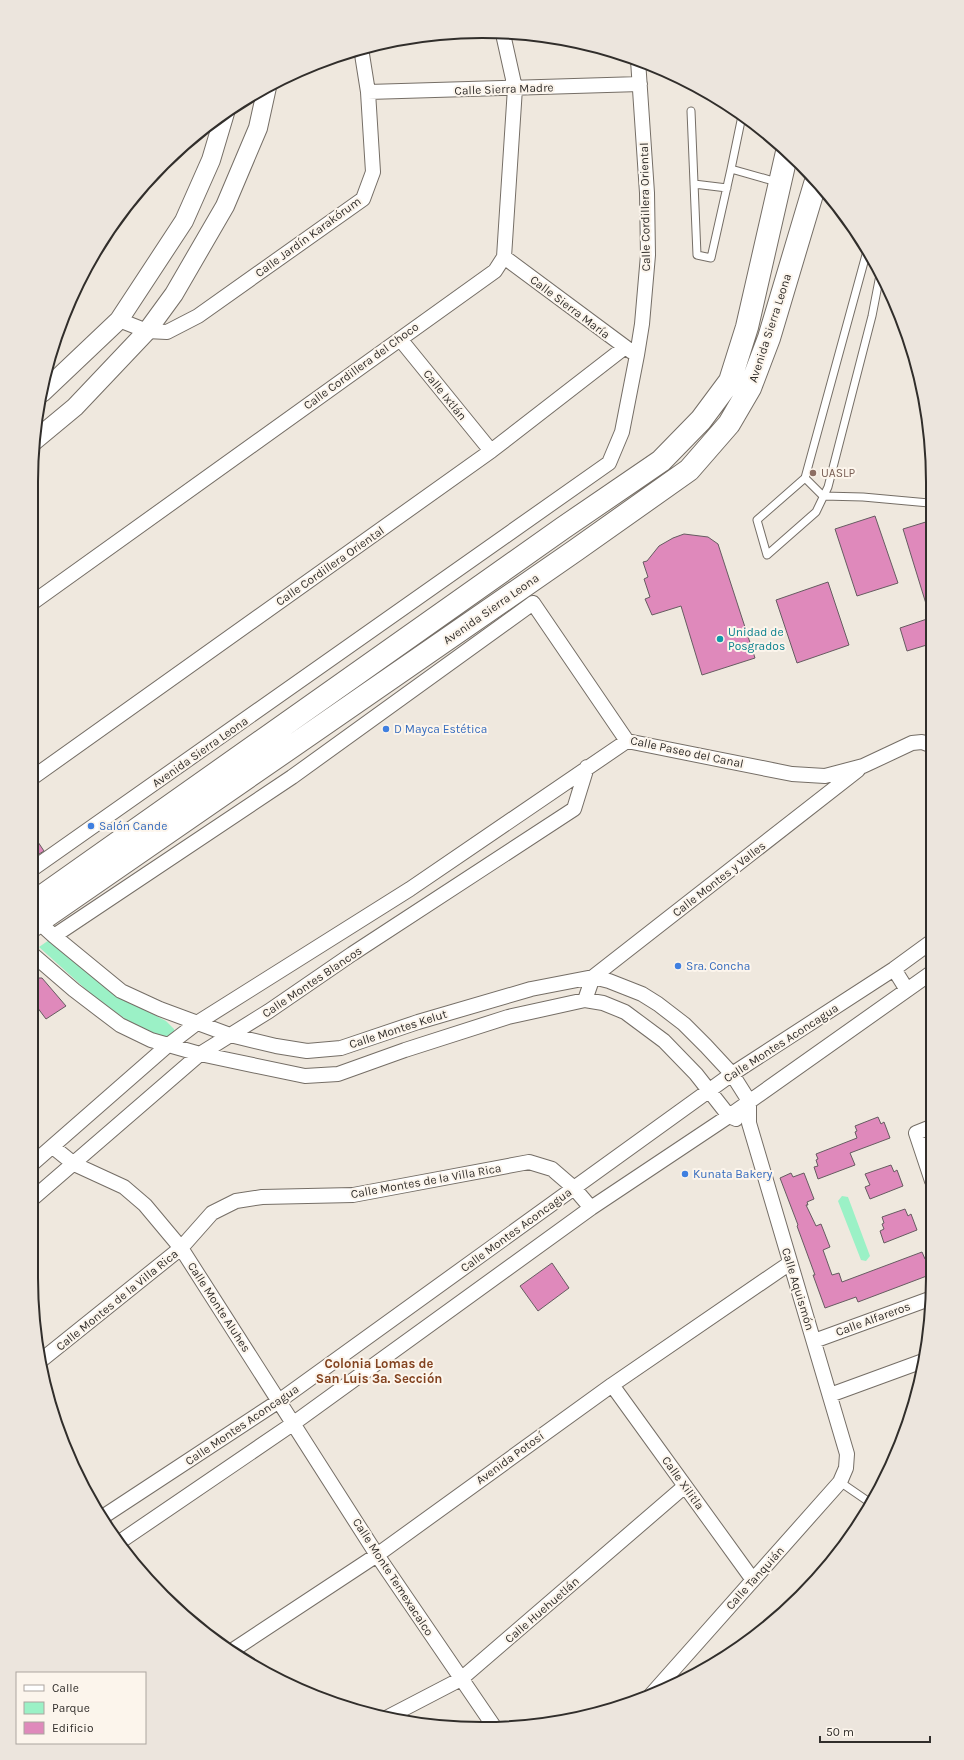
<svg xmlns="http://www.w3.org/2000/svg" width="964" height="1760" viewBox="0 0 964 1760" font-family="Karla,sans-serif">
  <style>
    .green { fill: #9bf1c6 }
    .building { fill: #df89bb; stroke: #665c61 }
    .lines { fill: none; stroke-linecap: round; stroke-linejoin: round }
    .service-casing { stroke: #756e66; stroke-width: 9 }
    .minor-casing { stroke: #756e66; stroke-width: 16 }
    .tertiary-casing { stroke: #756e66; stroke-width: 20 }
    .trunk-casing { stroke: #756e66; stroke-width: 24 }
    .service { stroke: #fff; stroke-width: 7 }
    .minor { stroke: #fff; stroke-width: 14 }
    .tertiary { stroke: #fff; stroke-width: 18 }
    .trunk { stroke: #fff; stroke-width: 22 }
    .education-dot { fill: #8d6e63; stroke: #fcf5ec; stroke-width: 1.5 }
    .culture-dot { fill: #0f9aa8; stroke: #fcf5ec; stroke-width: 1.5 }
    .shop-dot { fill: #3f7fe0; stroke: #fcf5ec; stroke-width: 1.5 }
    .labels { text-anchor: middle; stroke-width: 4; stroke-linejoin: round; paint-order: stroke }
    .street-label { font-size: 12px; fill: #312e2b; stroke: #fcf5ec }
    .education-label { font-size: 12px; fill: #785e54; stroke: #fcf5ec; text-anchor: start }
    .culture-label { font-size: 12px; fill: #0d838f; stroke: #fcf5ec; text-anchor: start }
    .shop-label { font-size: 12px; fill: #366cbe; stroke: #fcf5ec; text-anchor: start }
    .neighbourhood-label { font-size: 13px; font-weight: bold; fill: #82421f; stroke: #fcf5ec }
    .rim { fill: none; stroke: #312e2b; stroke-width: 2 }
  </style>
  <rect width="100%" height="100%" fill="#efe8de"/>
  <!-- green -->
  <path class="green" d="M52,938L121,998L166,1021L174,1029L175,1034L171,1038L161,1040L135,1026L91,994L39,947Z
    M842,1196L848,1197L870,1256L866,1261L861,1260L838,1201Z"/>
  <!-- building -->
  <path class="building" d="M875,516L898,583L857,596L835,529Z
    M929,521L930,607H927L903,529Z
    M684,534L708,537L718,544L755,658L702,675L681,606L652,615L645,599L650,597L644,579L648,577L643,562L647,561L659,546L673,538Z
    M828,582L849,645L797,663L776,600Z
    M930,618V644L907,651L900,628Z
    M32,833L44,851L31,859V852Z
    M31,978H42L66,1006L46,1019L31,999Z
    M878,1117L881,1124L884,1122L890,1138L850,1153L855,1165L818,1179L814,1167L818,1166L816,1160L818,1159L816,1154L857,1138L855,1132L857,1131L855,1126Z
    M891,1165L894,1172L897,1170L903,1186L870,1199L865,1187L870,1185L865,1174Z
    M791,1173L793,1177L804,1173L814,1199L807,1202L808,1205H806L816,1226L821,1224L830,1247L823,1250L832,1275L839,1273L842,1282L922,1252L925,1259L928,1257L932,1268V1274L858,1302L856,1297L825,1308L813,1275H815L797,1226L798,1225L780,1178Z
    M905,1209L908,1216L911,1214L917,1230L884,1243L880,1231L884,1229L882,1224L884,1223L882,1217Z
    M552,1263L569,1288L538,1311L520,1286Z"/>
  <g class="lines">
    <!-- service casing -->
    <g class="service-casing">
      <path id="service" d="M691,111L697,255L711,258L731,169
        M742,116L731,169L777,182
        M694,184L727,188
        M867,251L805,478L757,520L767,555L816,512L828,487L872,316L880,275
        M805,478L823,496L863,497L929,503
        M840,1482L872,1504"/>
    </g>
    <!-- minor casing -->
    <g class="minor-casing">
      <path id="minor" d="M368,92L640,84
        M504,257L632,352
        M119,320L147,331L167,332L198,316L363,199L373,172L368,92L361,48
        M400,339L491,451
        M32,603L495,271L504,257L515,88L503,34
        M32,778L491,451L624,348
        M31,870L609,463L622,432L637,355L642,324L648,255L647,193L638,60
        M33,917L54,936L121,991L160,1009L230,1035L276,1046L307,1051L341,1048L418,1022L531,989L593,977L609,981L642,994L658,1004L684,1024L706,1046L732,1074L749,1101V1123L847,1454L846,1468L840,1482L650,1696
        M54,936L292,777L533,603L627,741L792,774L825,776L863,766L912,743L922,742L930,745
        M31,953L74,990L120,1025L151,1040L200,1054L305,1076L338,1074L405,1050L508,1017L585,1000L603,1003L625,1012L664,1041L696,1074L729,1116L736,1119
        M894,969L907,990
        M585,1000L593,977L858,770
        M931,1127L916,1133L932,1181
        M53,1147L74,1164L124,1187L145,1205L181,1248L377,1555L495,1728
        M31,1165L167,1046L197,1023L410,889L627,741
        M31,1200L200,1054L269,1011L352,954L574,809L587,767
        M814,1341L932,1298
        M39,1362L181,1248L212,1213L236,1201L262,1197L353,1195L529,1162L552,1169L574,1188L591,1208
        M612,1385L753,1580
        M830,1395L923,1361
        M101,1518L279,1401L732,1074L894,969L931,942
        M118,1543L294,1423L591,1208L729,1116L931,973
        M230,1652L377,1555L612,1385L790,1263
        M388,1717L461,1679L685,1486"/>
    </g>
    <!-- tertiary casing -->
    <g class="tertiary-casing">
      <path id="tertiary" d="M42,393L119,320L184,221L211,160L225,113
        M34,441L75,407L147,331L174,294L225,206L258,128L267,87"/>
    </g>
    <!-- trunk casing -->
    <g class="trunk-casing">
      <path id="trunk" d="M31,904L563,528L661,461L701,420L730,381L747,327L787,152
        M31,927L576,550L689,470L729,424L750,388L769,338L815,184"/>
    </g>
    <!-- service -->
    <use href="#service" class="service"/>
    <!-- minor -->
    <use href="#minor" class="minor"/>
    <!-- tertiary -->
    <use href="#tertiary" class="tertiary"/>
    <!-- trunk -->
    <use href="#trunk" class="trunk"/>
  </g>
  <!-- markers -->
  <circle class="education-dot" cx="813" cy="473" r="4"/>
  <circle class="culture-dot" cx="720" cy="639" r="4"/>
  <g class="shop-dot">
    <circle cx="386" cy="729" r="4"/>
    <circle cx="91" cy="826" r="4"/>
    <circle cx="678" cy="966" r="4"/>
    <circle cx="685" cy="1174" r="4"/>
  </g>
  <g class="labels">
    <!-- street labels -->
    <g class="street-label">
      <text transform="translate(504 89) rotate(-2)" y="4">Calle Sierra Madre</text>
      <text transform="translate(645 207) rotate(-91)" y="4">Calle Cordillera Oriental</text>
      <text transform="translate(308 237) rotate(-36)" y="4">Calle Jardín Karakórum</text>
      <text transform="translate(570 307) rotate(37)" y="4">Calle Sierra María</text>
      <text transform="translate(770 328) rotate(-72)" y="4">Avenida Sierra Leona</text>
      <text transform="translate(361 366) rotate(-36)" y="4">Calle Cordillera del Choco</text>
      <text transform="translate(445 395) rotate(51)" y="4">Calle Ixtlán</text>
      <text transform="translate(330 566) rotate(-35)" y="4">Calle Cordillera Oriental</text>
      <text transform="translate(491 609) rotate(-35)" y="4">Avenida Sierra Leona</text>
      <text transform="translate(200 752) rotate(-35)" y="4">Avenida Sierra Leona</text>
      <text transform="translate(687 752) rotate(12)" y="4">Calle Paseo del Canal</text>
      <text transform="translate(719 879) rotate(-38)" y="4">Calle Montes y Valles</text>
      <text transform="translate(312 982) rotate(-34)" y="4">Calle Montes Blancos</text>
      <text transform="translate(398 1029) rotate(-18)" y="4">Calle Montes Kelut</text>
      <text transform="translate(781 1043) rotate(-33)" y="4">Calle Montes Aconcagua</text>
      <text transform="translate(426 1181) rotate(-10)" y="4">Calle Montes de la Villa Rica</text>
      <text transform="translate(516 1230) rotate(-36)" y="4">Calle Montes Aconcagua</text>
      <text transform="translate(798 1289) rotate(73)" y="4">Calle Aquismón</text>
      <text transform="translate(117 1300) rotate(-39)" y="4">Calle Montes de la Villa Rica</text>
      <text transform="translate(219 1307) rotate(57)" y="4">Calle Monte Aluhes</text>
      <text transform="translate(873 1319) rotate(-20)" y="4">Calle Alfareros</text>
      <text transform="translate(242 1425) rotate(-34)" y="4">Calle Montes Aconcagua</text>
      <text transform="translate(510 1458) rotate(-36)" y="4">Avenida Potosí</text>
      <text transform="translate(683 1483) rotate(54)" y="4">Calle Xilitla</text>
      <text transform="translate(393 1577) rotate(57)" y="4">Calle Monte Temexacalco</text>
      <text transform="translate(755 1578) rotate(-48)" y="4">Calle Tanquián</text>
      <text transform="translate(542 1610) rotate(-41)" y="4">Calle Huehuetlán</text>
    </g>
    <!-- education labels -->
    <g class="education-label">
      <text x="821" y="477">UASLP</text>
    </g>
    <!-- culture labels -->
    <g class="culture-label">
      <text x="728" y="636">Unidad de<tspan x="728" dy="14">Posgrados</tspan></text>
    </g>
    <!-- shop labels -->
    <g class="shop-label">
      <text x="394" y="733">D Mayca Estética</text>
      <text x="99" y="830">Salón Cande</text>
      <text x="686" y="970">Sra. Concha</text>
      <text x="693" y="1178">Kunata Bakery</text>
    </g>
    <!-- neighbourhood labels -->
    <g class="neighbourhood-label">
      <text x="379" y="1368">Colonia Lomas de<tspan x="379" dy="15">San Luis 3a. Sección</tspan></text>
    </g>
  </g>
  <!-- crop -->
  <path d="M0 0H964V1760H0ZM482 38H482A444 444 0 0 1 926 482V1278A444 444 0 0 1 482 1722H482A444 444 0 0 1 38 1278V482A444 444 0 0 1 482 38Z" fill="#ece5dd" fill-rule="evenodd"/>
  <path class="rim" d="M482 38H482A444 444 0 0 1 926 482V1278A444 444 0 0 1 482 1722H482A444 444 0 0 1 38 1278V482A444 444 0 0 1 482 38Z"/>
  <!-- legend -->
  <rect x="16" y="1672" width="130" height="72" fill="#fcf5ec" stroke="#aba59f"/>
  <rect x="24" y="1685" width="20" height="6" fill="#ffffff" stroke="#aba59f"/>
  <text x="52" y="1692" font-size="12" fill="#312e2b">Calle</text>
  <rect x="24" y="1702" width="20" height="12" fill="#9bf1c6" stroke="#aba59f"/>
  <text x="52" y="1712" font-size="12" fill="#312e2b">Parque</text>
  <rect x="24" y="1722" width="20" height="12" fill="#df89bb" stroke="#aba59f"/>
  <text x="52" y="1732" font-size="12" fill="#312e2b">Edificio</text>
  <!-- scale -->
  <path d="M820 1736v6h110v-6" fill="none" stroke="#312e2b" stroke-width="2"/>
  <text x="826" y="1736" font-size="12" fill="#312e2b" stroke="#fcf5ec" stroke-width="3" paint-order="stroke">50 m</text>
</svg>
